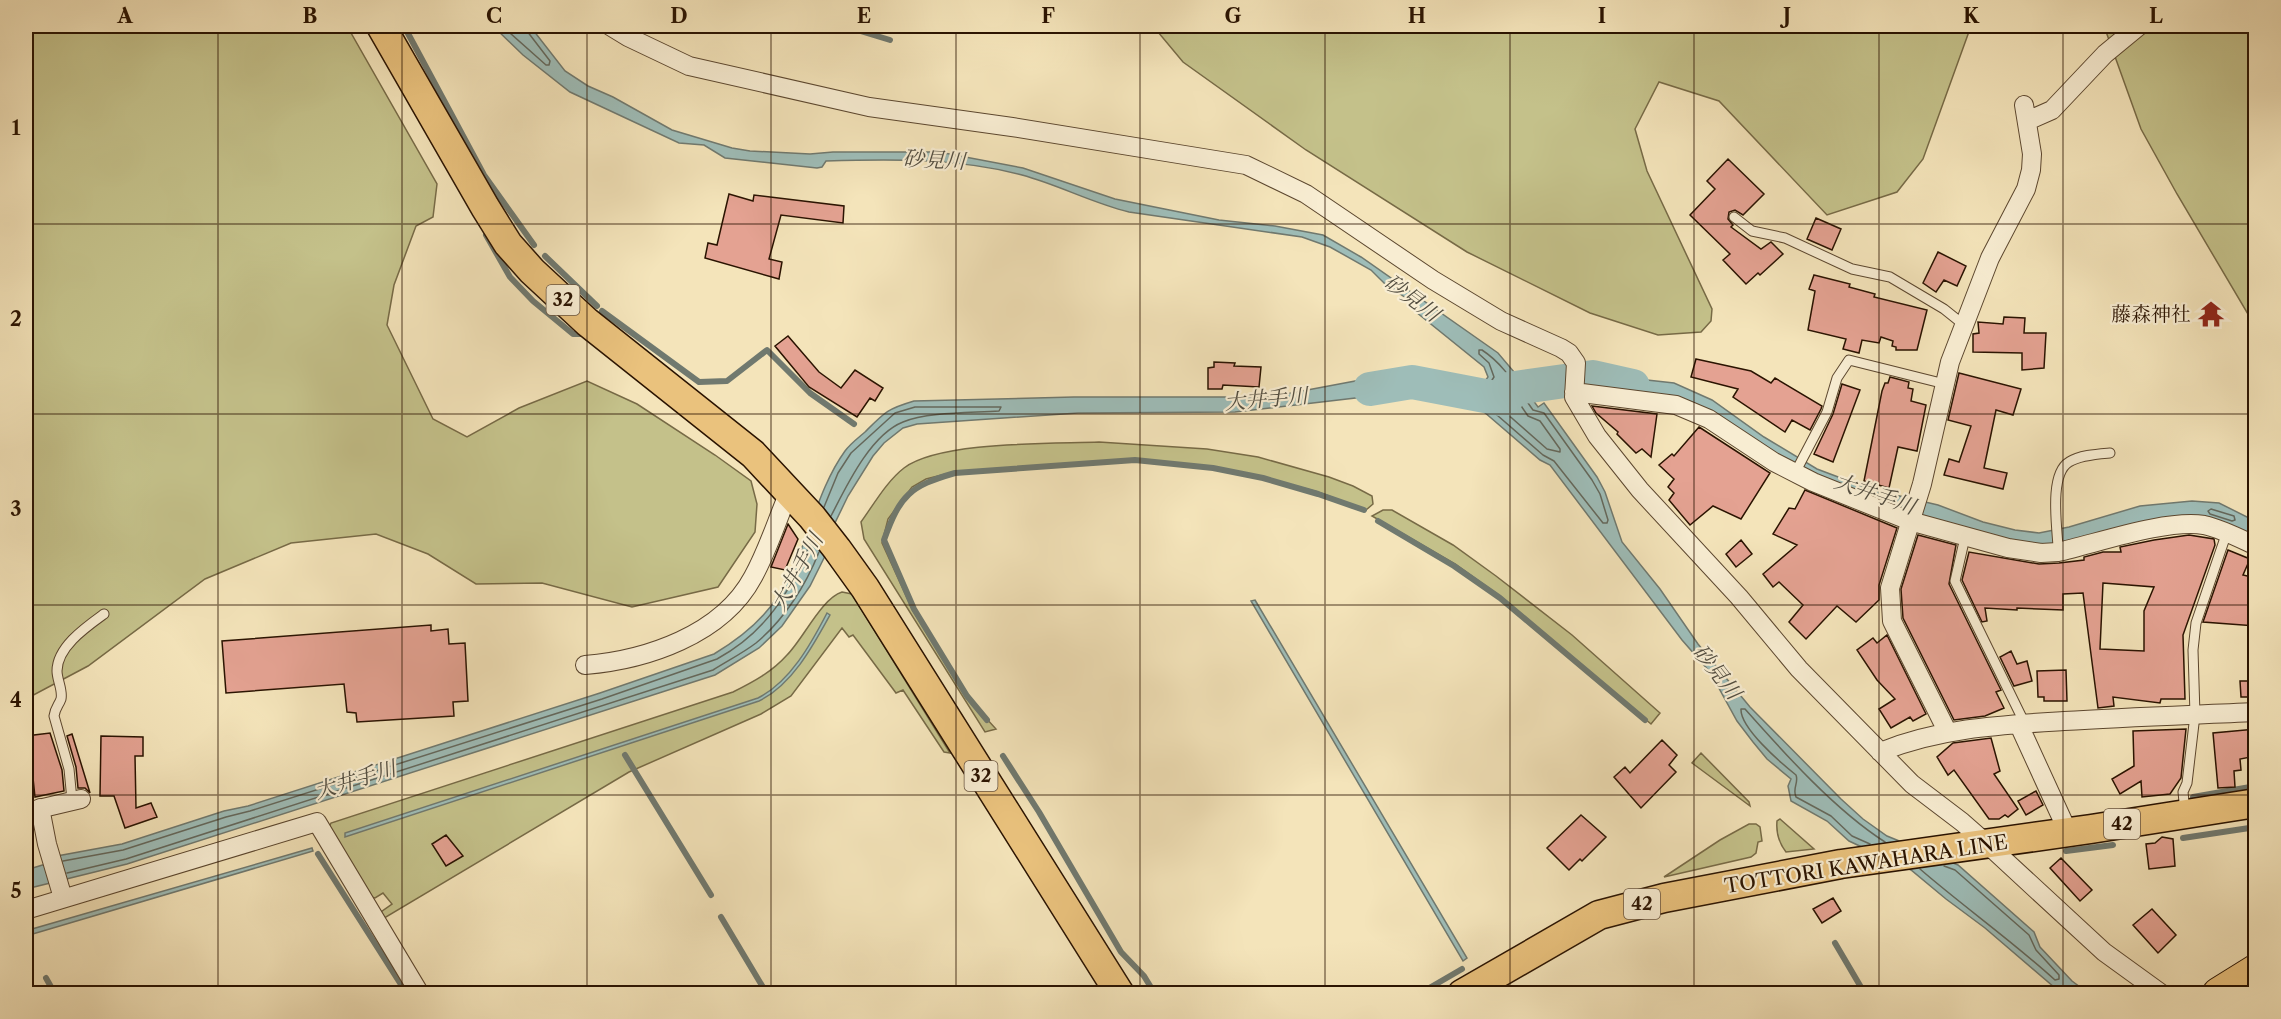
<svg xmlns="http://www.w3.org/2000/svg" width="2281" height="1019" viewBox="0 0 2281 1019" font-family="'Libre Caslon Text','Noto Serif JP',serif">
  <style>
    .green { fill: #c4c18a; stroke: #776a46; stroke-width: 1.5 }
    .water { fill: #9ebdb8; stroke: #70796f; stroke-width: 1.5 }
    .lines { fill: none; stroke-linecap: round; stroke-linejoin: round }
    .shore { stroke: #64685c; stroke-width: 1.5 }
    .stream { stroke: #70796f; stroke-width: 6 }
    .river { stroke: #9ebdb8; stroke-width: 34 }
    .building { fill: #e4a292; stroke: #2a1301; stroke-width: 1.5; fill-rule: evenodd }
    .service-casing { stroke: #5c472f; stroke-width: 11 }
    .minor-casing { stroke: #5c472f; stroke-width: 20 }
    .primary-casing { stroke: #2a1301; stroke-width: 31 }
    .motorway-casing { stroke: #2a1301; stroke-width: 35 }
    .service { stroke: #f8edd2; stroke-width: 9 }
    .minor { stroke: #f8edd2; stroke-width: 18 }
    .primary { stroke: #eac27d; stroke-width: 28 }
    .motorway { stroke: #eac27d; stroke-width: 33 }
    .grid { fill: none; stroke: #2a1301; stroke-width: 1.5; stroke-opacity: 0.55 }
    .labels { text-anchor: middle; stroke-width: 4.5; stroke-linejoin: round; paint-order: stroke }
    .shield { fill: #f8edd2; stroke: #685440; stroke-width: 1.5 }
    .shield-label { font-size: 18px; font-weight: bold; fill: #2a1301 }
    .poi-label { font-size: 20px; fill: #2a1301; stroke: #f8edd2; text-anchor: end }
    .street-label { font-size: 20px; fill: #2a1301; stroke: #f8edd2 }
    .water-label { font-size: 21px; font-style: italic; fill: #534e41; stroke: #f8edd2 }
    .neatline { fill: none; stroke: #2a1301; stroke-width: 2 }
    .grid-label { font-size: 20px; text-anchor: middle; font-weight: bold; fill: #2a1301 }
  </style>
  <rect width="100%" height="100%" fill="#f4e4ba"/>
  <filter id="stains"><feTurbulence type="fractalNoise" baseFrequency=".00333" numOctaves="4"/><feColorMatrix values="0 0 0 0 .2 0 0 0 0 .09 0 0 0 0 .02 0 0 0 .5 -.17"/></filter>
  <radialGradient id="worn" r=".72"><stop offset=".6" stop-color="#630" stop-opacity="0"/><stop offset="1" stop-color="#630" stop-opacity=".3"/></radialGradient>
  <!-- green -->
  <path class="green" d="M26,26H347L437,184L433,217L416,226L394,285L387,325L433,419L467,437L519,408L587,381L637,404L715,455L751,481L757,504L755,532L718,587L632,607L542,583L476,584L428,554L376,534L291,543L205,579L88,666L26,699Z
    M1153,26H1971L1923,159L1897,192L1827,215L1719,101L1659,82L1635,129L1647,171L1712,309L1711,321L1701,332L1658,335L1590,313L1467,252L1306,150L1183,62Z
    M2104,26H2255V326L2177,194L2141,129Z
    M1099,442L1207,449L1258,457L1329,477L1353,486L1372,496L1373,504L1366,510L1318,492L1262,477L1212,467L1136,459L954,472L926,479L912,487L888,519L882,543L913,611L967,697L996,729L985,732L864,539L861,522C874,504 887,481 904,468C940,441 1052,444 1099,442Z
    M1383,510H1392L1453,545L1496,576L1572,635L1660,713L1651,724L1500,596L1455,564L1372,516Z
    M842,592L852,594L950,753L944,752L903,690L896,693L853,635L849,637L842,628L791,696L761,714L629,772L381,920L378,914L392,904L383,893L375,898L363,895L329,827L331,823L733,692C753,682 772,672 787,655C803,639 822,598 842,592Z
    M1701,753L1749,802L1750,806L1692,763Z
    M1780,819L1814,849L1786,852C1779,843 1776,832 1777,821Z
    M1749,824H1756L1760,827L1762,841L1758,842L1756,853L1751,857L1664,877L1720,840Z"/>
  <!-- water -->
  <path class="water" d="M493,26H530L565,71L588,86L613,97L672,130L732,148L750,151L810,154L833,152H939L1023,168L1115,199L1219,220L1275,226L1323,235L1361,257L1498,353L1520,379L1522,385L1538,407L1544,403L1597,477L1605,492L1622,542L1660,589L1698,644L1750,707L1841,799L1863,819L1887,836L1958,865L2034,932L2040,947L2072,981L2088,993H2061L1985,928L1946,899L1911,870L1849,841L1827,821L1791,801L1788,786L1791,779L1767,759L1753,742L1737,721L1710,672L1682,640L1550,465L1540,460L1455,387L1485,381L1488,377L1484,367L1416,312L1406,298L1385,284L1371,270L1330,247L1302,237L1129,212C1092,203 1059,185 1022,175C958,158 892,159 826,161L822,167L817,168L725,158L704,145L679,143L570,92L523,55Z
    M1587,367L1647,380L1674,383L1712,400L1764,437L1817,469L1870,489L1938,505L1983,522L2015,530L2039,533L2069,527L2140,506L2192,501L2219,503L2255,521V538L2203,518L2047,547L1985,536L1872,499L1788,465L1723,422L1585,388Z
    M1414,370L1415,391L1235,412L1078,413L917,424L903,428L884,443L873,456L848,496L833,527L825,556L810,586L782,626L759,648L715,675L127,864L26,889V870L49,863L57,856L122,844L224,811L248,806L600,693L714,654C739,639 763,620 778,596C808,551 814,494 845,451C850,444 858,438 865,432C885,412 887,409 914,401L1074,397H1270Z
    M1255,600L1467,958L1463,961L1251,601Z
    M827,613L830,615C813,646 792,685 759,701L345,837V833L758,698C790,682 811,644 827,613Z
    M312,848L313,851L26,936V932L32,929Z"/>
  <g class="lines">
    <!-- shore -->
    <path class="shore" d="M502,26L546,65H549L550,61L527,31L525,26
      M1479,350H1482C1505,365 1517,388 1533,410L1544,413L1592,480L1600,494L1608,520L1607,523H1603L1554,461L1543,455L1474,395V390L1488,386L1494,377L1489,363L1479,354Z
      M1406,377L1409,380L1407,386L1363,391L1360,389L1362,386Z
      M1501,382L1507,385L1528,416L1540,421L1560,449V452L1547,449L1489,398V394Z
      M824,507L838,473L851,453L895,413L915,407H1001L999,411C971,413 927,412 903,422C870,435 846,487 831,516
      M2211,509L2234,516L2235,520L2232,521L2210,514L2208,511Z
      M1870,844L1852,836L1831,816L1796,797C1792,788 1799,783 1796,775C1781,763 1740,728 1741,709H1745C1785,754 1835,810 1885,842
      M63,861L123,850L226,817L250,811L602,699L717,659C766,632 790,593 811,541
      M1920,869C1964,907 2011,940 2055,980L2059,979V975L2036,950L2029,935L1955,870L1944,866
      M67,873L126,859L713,670C727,661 743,653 756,643C784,620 806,585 819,552"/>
    <!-- stream -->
    <path class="stream" d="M404,26L484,175L534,245
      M844,26L890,40
      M486,235L510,277L533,301L573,334H586
      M545,256L597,306
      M602,311L699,382L727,381L767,350L810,393L854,424
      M1378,521L1454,566L1500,598L1645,720
      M987,720L967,696L914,609L884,540C900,495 910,486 955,473L1135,460L1213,468L1263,478L1318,494L1364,510
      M625,755L711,895
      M1003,756L1039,812L1121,952L1144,976L1155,994
      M2193,797L2256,786
      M2183,838L2256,827
      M2066,851L2113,845
      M318,854L407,994
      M721,917L767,994
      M1835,943L1865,994
      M46,978L55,994
      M1419,994L1462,969"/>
    <!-- river -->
    <path class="river" d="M1370,389L1412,382L1506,400
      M1508,389L1593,377L1633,386"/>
  </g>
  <!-- building -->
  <path class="building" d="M1728,159L1764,194L1743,215L1735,210L1729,212L1728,219L1733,225L1731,227L1761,249L1771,242L1783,254L1760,275L1758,273L1746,284L1723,260L1730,254L1690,215L1715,189L1707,181Z
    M729,194L753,201L754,195L844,206L843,223L781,215L769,259L782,262L779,279L705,258L708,243L717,245Z
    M1816,218L1841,229L1832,250L1807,239Z
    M1938,252L1966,266L1957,286L1944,280L1936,292L1923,283Z
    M1814,275L1850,284L1849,287L1875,294L1874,297L1927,310L1917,350H1896V347L1892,346L1893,341L1881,337L1879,343L1862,340L1859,353L1843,349L1846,339L1808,330L1815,291L1809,289Z
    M2004,317L2025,318L2024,333H2046L2044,368L2022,370V353L1973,352V334L1979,333L1978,322L2003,324Z
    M788,336L819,372L841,388L855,370L883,388L875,401L870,398L857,417L809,387L775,346Z
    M1696,359L1751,371L1771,383L1775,378L1822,406L1821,409L1810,430L1792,420L1785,432L1733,397L1738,389L1691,377Z
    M1214,362L1235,363L1234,366L1261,367L1259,387L1223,385L1222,389H1208V368L1214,367Z
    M1959,373L2021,389L2013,415L1996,410L1984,468L2007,473L2003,489L1944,475L1949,459L1959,462L1971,426L1948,420Z
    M1890,377L1909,382L1908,388L1913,389L1911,401L1926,405L1917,451L1898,447L1889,488L1864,481L1882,391L1885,383H1888Z
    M1842,384L1860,390L1833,462L1814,454L1833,414Z
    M1592,406L1657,414L1651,457L1642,449L1636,453L1617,434L1618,432L1596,413Z
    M1699,427L1770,473L1741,519L1713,506L1690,525L1669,500L1674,493L1668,487L1674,479L1659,465L1672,454L1674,456Z
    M1805,490L1897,528L1879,585V600L1856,622L1837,606L1806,639L1789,622L1803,605L1779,582L1773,587L1763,574L1797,545L1773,534L1789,508L1795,509Z
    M788,524L798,539L785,570L771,567Z
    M1918,535L1956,545L1949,584L2001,690L1996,692L2004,708L1985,716L1954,720L1903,618L1901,589Z
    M2189,535L2214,539L2215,545L2183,635L2185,699H2161L2160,703L2113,697L2114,706L2098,708L2083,593L2063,594V610L2017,608V610L1985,608L1987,621L1982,622L1962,580L1969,552L2039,564L2059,563L2084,560V557L2103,552H2121L2120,547L2154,540ZM2103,583L2154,587L2144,611V651L2100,649Z
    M1741,540L1752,554L1736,567L1726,554Z
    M2228,550L2250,559L2243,575L2256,578V626L2203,622Z
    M431,625V631L448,629L449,644L465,643L468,701L453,702L454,716L357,722L356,713L347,712L344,684L226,693L222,641Z
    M1887,635L1926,714L1913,721L1910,717L1891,728L1879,709L1895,699L1877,680L1857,650L1873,638L1877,643Z
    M2011,651L2017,664L2027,661L2032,681L2014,686L2000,657Z
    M2066,670L2067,701H2044V697H2038L2037,671Z
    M2240,681H2256V697H2241Z
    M2186,729L2181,778L2170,794L2142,797L2141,781L2120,794L2112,779L2134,766L2133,731Z
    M2256,729V756L2240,759L2241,770L2234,771L2235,787L2218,788L2213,733Z
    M50,733L62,770L64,791L35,797L31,759L26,760V736Z
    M72,734L90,793L85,788H78L76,767L67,736Z
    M101,736L143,737V756H135L136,808L151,803L157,817L125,828L114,796H100Z
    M1991,738L2000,771L1994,774L2018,809L2008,817L2005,815L1999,819H1989L1954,770L1948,775L1937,757L1953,743Z
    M1662,740L1677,755L1669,765L1676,772L1641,808L1614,777L1625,767L1630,773Z
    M2036,791L2043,805L2026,815L2018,801Z
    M1581,815L1606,837L1582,861L1580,859L1569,870L1547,848Z
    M446,835L463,856L446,866L432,844Z
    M2162,837L2173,839L2175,866L2149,869L2146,844L2155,843Z
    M2061,858L2092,890L2080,901L2050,868Z
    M1833,898L1841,911L1822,923L1813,909Z
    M2152,909L2176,935L2158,953L2133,925Z"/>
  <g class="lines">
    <!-- service casing -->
    <g class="service-casing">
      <path id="service" d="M1734,217L1752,231L1785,238L1852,269L1890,277L1944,309L1964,325
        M1795,473L1827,412L1837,378L1849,360L1945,384
        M1963,546L1955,581L2025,724
        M2058,547C2057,526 2049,474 2069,462C2080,455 2098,454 2110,453
        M72,800L69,769L54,716C55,708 59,705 61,699C63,690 57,680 57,671C57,647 86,627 104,614
        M2185,812L2183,792L2187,783L2195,715L2193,650L2196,623L2227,532"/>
    </g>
    <!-- minor casing -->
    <g class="minor-casing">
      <path id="minor" d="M610,26L628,37L689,66L869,107L1012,127L1246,165L1306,194L1433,280L1501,321L1561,348L1569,353L1576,363L1574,397L1597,436L1640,490L1739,597L1799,669L1912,784L1962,822L1987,844L2104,952L2162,994
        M2027,121L2052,110L2105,54L2139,26
        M1574,392L1676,405L1709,419L1774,462L1813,482L1910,521L2008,548L2041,553L2058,552C2098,543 2166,519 2204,525C2222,529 2239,538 2256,546
        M585,665C646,660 722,635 753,577C768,550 777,520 789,492
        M2019,725L2068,832
        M1947,731L1892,621L1890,588L1922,484L1950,362L1990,258L2026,189L2031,170L2032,154L2024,105
        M1880,752C1939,728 2000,725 2064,721C2127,717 2191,715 2256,712
        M40,808L47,844L63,898
        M26,812L81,799
        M26,910L317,822L420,994"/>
    </g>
    <!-- primary casing -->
    <g class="primary-casing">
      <path id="primary" d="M381,26L485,207L508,244L532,271L587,322L753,454L812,517L837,549L865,588L1120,994
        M1462,994L1599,915L1664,898L1841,864L2091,829L2256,803"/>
    </g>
    <!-- motorway casing -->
    <g class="motorway-casing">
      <path id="motorway" d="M2219,994L2256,971"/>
    </g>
    <!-- service -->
    <use href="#service" class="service"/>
    <!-- minor -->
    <use href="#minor" class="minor"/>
    <!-- primary -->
    <use href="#primary" class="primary"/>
    <!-- motorway -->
    <use href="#motorway" class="motorway"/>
  </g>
  <!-- grid -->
  <path class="grid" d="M218,26V994M402,26V994M587,26V994M771,26V994M956,26V994M1140,26V994M1325,26V994M1510,26V994M1694,26V994M1879,26V994M2063,26V994M26,224H2256M26,414H2256M26,605H2256M26,795H2256"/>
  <!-- icons -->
  <defs>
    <g id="temple-bare" transform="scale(2.07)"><path d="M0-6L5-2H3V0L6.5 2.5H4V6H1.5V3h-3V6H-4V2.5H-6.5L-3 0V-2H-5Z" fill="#8f2418" stroke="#f8edd2" stroke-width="2.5" paint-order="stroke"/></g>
  </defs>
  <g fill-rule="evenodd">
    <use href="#temple-bare" x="2211" y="314"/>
  </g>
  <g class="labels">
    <!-- shield labels -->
    <g class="shield">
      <rect x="546.5" y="285" width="33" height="30" rx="4.5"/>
      <rect x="964.5" y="761" width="33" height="30" rx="4.5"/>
      <rect x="2104" y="809" width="36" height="30" rx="4.5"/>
      <rect x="1624" y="889" width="36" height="30" rx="4.5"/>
    </g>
    <g class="shield-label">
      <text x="563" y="306">32</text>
      <text x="981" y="782">32</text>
      <text x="2122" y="830">42</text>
      <text x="1642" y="910">42</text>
    </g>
    <!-- poi labels -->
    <g class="poi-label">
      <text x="2191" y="321">藤森神社</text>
    </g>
    <!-- street labels -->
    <g class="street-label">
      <text transform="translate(1866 864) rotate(-9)" y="7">TOTTORI KAWAHARA LINE</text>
    </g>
    <!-- water labels -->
    <g class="water-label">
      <text transform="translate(934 160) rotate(3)" y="7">砂見川</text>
      <text transform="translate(1412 298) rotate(37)" y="7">砂見川</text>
      <text transform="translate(1266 399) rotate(-5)" y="7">大井手川</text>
      <text transform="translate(1875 494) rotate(19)" y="7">大井手川</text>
      <text transform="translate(797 572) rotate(-61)" y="7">大井手川</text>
      <text transform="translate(1717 672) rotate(52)" y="7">砂見川</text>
      <text transform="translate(355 780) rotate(-17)" y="7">大井手川</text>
    </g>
  </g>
  <!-- margin -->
  <rect width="2281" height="1019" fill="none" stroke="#f4e4ba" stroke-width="66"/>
  <rect x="33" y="33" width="2215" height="953" class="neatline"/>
  <g class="grid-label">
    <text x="125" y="23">A</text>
    <text x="310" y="23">B</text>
    <text x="494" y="23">C</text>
    <text x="679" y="23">D</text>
    <text x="864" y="23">E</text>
    <text x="1048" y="23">F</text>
    <text x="1233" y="23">G</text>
    <text x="1417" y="23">H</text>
    <text x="1602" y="23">I</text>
    <text x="1787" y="23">J</text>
    <text x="1971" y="23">K</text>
    <text x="2156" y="23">L</text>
    <text x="16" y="135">1</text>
    <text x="16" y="326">2</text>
    <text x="16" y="516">3</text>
    <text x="16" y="707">4</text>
    <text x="16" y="898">5</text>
  </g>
  <rect width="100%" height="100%" filter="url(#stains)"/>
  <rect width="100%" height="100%" fill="url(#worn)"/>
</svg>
